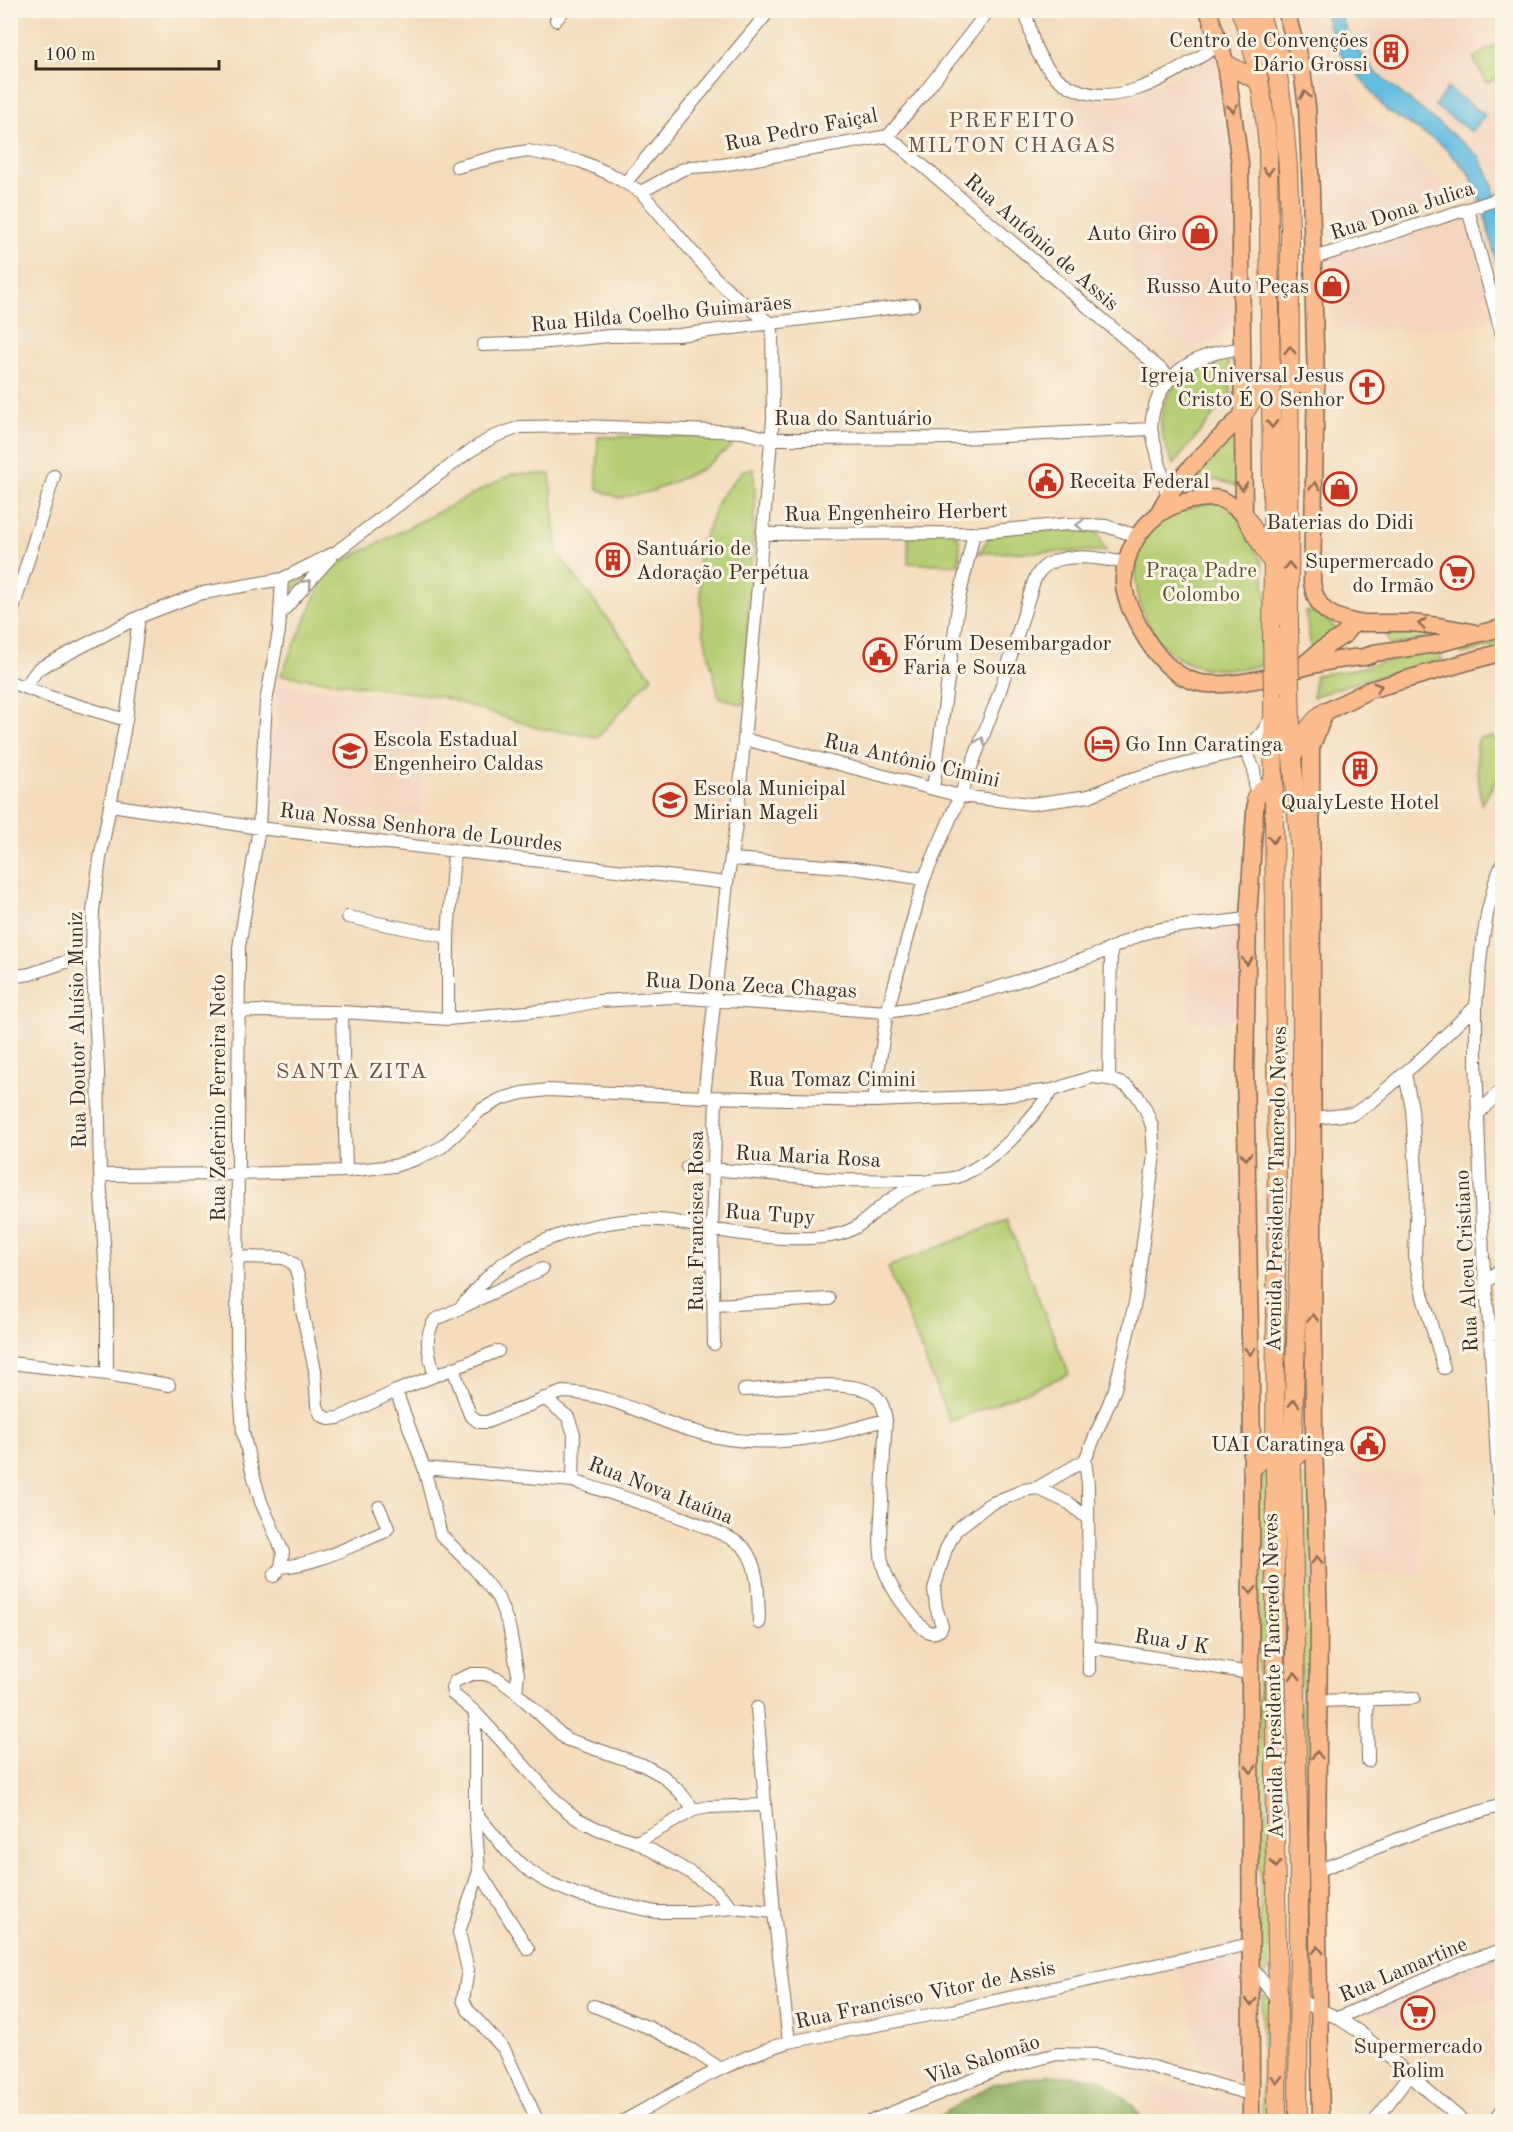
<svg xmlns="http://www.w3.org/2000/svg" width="1513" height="2132" viewBox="0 0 1513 2132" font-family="'Old Standard TT',serif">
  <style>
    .built { fill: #f3d4bf }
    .green { fill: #b6ce73; stroke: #787c48; stroke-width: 1.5 }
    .forest { fill: #90b165; stroke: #666e42; stroke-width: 1.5 }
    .water { fill: #63bee1; stroke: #4f7480; stroke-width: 1.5 }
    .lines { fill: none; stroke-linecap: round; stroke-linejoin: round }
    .minor-casing { stroke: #7c6856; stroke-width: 14 }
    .major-casing { stroke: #7c6856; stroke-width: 19 }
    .highway-casing { stroke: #7c6856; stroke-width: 20 }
    .minor { stroke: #fff; stroke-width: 12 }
    .major { stroke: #fbbb8d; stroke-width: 16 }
    .highway { stroke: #fbbb8d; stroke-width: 18 }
    .highway-bridge-casing { stroke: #7c6856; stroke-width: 20; stroke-linecap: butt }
    .highway-bridge { stroke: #fbbb8d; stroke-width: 18 }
    .oneway { stroke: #916b50 }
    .oneway2 { stroke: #a79f9a }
    .labels { text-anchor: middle; stroke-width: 6; stroke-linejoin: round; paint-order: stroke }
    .poi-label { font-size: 21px; fill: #3b2a1e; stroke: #fcf5e5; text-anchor: end }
    .street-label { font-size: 21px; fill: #3b2a1e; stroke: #fcf5e5 }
    .park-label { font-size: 21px; fill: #5a5333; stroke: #fcf5e5 }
    .neighbourhood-label { font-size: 22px; letter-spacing: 1.5px; fill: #6d5246; stroke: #fcf5e5 }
  </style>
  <rect width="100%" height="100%" fill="#fcf5e5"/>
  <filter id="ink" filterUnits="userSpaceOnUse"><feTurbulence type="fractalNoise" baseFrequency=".0167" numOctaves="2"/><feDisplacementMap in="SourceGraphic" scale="12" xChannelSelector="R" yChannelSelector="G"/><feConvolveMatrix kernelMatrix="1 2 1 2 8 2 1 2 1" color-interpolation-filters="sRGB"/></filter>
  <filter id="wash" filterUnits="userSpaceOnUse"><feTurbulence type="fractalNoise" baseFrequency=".008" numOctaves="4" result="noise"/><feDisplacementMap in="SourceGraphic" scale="24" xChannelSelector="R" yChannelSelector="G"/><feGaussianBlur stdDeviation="1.35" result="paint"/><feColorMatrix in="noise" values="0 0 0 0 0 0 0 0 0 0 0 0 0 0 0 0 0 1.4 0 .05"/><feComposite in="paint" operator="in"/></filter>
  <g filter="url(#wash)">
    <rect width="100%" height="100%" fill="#f4dcbd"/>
    <!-- built -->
    <path class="built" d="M1293,11H1312L1319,39L1367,117L1460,199L1367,225L1319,242L1309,63Z
      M1398,11H1502V178L1474,147L1380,69L1357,35Z
      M1219,53L1234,169L1236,325L1216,340L1186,354L1136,308L1126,185L1069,110L1075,96L1107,103L1131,98Z
      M1466,218L1495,322L1416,331L1335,330L1322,258Z
      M278,684L426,700L421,816L274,803Z
      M1248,919L1250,1020L1189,1024L1186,921Z
      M1325,1472L1421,1473L1420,1576L1325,1569Z
      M1246,1937L1245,2084L1203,2064L1176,1956Z
      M1502,1950V1996L1395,2026L1366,2003Z
      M1157,2082L1242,2107V2121H1143L1138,2115Z"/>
    <!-- green -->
    <path class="green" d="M1502,42V75L1487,83L1473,58Z
      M1228,355L1231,394L1173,465C1168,451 1160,435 1161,421C1162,393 1186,367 1210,358C1215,355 1223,355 1228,355Z
      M1235,423L1237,486L1217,480L1184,479Z
      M729,435L732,446L702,469L653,491L619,498L597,489L598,437Z
      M754,469L755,503L743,705L719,697L703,630L698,553L719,499L743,470Z
      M512,474H550L558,554L652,677L598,737L538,728L442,697L281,675L328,569Z
      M1227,498L1262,562L1265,590L1275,629L1262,665C1234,671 1202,673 1177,657C1143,636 1126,580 1142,543C1146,534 1154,525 1159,516Z
      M909,527L952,528L960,541L959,565L908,563Z
      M1090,527L1098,534L1106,551L979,553L994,531Z
      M321,561L289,596L287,576Z
      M1305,611L1322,615L1337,630L1312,653Z
      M1384,628L1449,633L1390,646Z
      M1497,637L1500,644L1462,654L1455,645Z
      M1436,650L1443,660L1347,685L1313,697L1315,675L1346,671Z
      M1493,737L1502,750V774L1498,778L1481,804L1476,747L1479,738Z
      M1007,1220L1069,1374L950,1422L888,1267Z
      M1258,1474L1266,1475L1269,1971L1260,1977Z
      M1309,1477L1314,1659L1312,1954L1304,1956L1299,1478Z
      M1262,1996H1272V2121L1262,2122Z"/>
    <!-- forest -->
    <path class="forest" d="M1047,2075L1101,2078L1133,2106L1144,2121H934L942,2114L993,2084Z"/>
    <!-- water -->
    <path class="water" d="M1324,11H1339L1351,41L1376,73L1479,156L1492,182L1502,225V285L1484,212L1470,174L1441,144L1386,110L1336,47Z
      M1447,88L1485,115L1472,132L1435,106Z"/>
  </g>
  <g filter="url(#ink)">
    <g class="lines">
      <!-- minor casing -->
      <g class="minor-casing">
        <path id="minor" d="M1025,10C1029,24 1031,38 1037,51C1045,67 1058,82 1075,89C1125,111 1178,68 1220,45
          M556,20L564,10
          M888,136L1171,378
          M457,167L499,156L528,151L580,161L610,174L641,192L713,276L737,298L772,325
          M626,182L770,10
          M641,192L681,170L691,167L722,165L888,136L924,93L989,10
          M1468,209L1502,335
          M1314,258L1502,198
          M483,345L538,343L610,336L679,335L913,305
          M1167,494L1151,429C1153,377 1194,352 1241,349
          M762,534L974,533L1068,524L1106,526L1137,536
          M280,614L331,557
          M10,619L54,476
          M10,682L53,698L126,720
          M25,687L38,669L139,617L198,594L282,579L336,552L470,451L493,437L520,427L582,426L742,432L771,439H797L960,438L1151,429
          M744,739L960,796L1031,804L1089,796L1124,781L1193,762L1246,750L1262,733L1272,716
          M1246,750L1254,770L1256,797
          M933,789L959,599L974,533
          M111,805L259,828L727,883
          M732,859L854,868L924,879
          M348,917L448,937
          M10,977L30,974L92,953
          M1476,1006V1062L1483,1257L1490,1334L1500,1513
          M238,1011L342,1012L448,1019L560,1009L599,1001L673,997L887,1012C960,1003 1029,978 1098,954C1115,948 1131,937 1149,932C1182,923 1216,925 1248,918
          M342,1012L346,1171
          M448,1019V937L454,850
          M1405,1074L1412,1109L1417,1188L1415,1259L1423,1297L1444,1368
          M1109,1079L1111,949
          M704,1097L727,883L737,819L773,419L772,325
          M874,1101L887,1012L924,879L960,796L999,694L1034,581C1036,577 1038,572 1042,569C1060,550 1104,559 1127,563
          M1478,1114L1502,1089
          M1313,1118L1353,1114L1373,1101L1423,1057L1476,1006L1481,953L1487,914L1495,882L1502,864
          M687,1167L840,1180L922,1181
          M100,1175L237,1174L346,1171L394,1166L416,1159L442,1147L481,1110L501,1099L522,1093L548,1090L704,1097L874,1101L1001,1096L1053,1090L1092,1077L1109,1079L1125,1085L1137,1095L1145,1108L1152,1126L1154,1155L1136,1298L1115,1389L1085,1460L1088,1484L1089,1670
          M236,1257L284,1258L294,1264L299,1279L302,1311L315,1370L317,1406L321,1415L329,1419L339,1418L396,1391L498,1351
          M1486,1283L1502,1267
          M714,1305L829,1299
          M461,1307C473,1293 484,1279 498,1267C543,1233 614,1215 670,1221C683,1223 697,1227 710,1229C746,1235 787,1241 823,1237C864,1233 866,1214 896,1196C906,1190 919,1183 929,1181C939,1179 951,1180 960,1176C1001,1158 1026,1124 1053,1090
          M1490,1334L1502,1333
          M714,1344L712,1230L716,1098
          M10,1363L107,1374L169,1385
          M453,1368L470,1415L479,1422H487L562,1392C608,1392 650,1419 693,1431C731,1443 771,1444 810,1438C836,1435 861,1426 886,1420C884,1446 883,1473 882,1499C881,1523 877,1550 885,1572C892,1590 902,1604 915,1619C922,1628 929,1637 940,1630L942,1626L936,1607L934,1589L946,1549L956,1530L988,1505L1024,1490L1037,1488L1085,1460
          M107,1374V1296L100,1175L98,1071L92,953L93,911L100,859L126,720L139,617
          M434,1375C430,1354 422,1339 435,1320L542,1269
          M744,1390C773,1389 854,1377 875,1395C883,1402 884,1410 886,1420
          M396,1391L424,1468L441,1535L474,1568L498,1598L509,1626L518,1674L516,1692
          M544,1398L568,1417L574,1434L573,1481C603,1491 729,1529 744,1548C760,1567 758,1599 759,1623
          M424,1468L573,1481
          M1037,1488L1069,1503L1088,1519
          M281,1567C318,1564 350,1546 384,1532L388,1528L379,1507
          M274,1576L281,1567L283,1552L261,1502L251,1467L243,1432L237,1347L239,947L259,828L266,702L279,631L282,579
          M1089,1647L1250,1673
          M1367,1700L1368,1761
          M1318,1701L1414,1698
          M757,1708L774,1912L789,2042
          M475,1712V1812L479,1871L459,1932L468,1970L463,2000L468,2010L504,2049L538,2122
          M694,1810L680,1792L663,1776L643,1765L566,1739L516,1692L500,1680L485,1674H472L455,1681L452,1688L453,1694L475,1712L560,1805L576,1818L598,1829L637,1842L691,1873L715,1890L733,1908L774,1912
          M475,1812L507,1851L524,1867L545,1881L578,1895L656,1912H692L733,1908
          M637,1842L694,1810L709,1807L764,1805
          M479,1871L528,1949
          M1317,1871L1424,1829L1502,1805
          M1251,1967L1278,2000
          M1298,2000L1338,2018L1361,2033L1464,2122
          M594,2006L650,2028L692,2050L721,2069
          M1338,2018L1465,1962L1502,1950
          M622,2122C676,2092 730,2060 789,2042L950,2011L1250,1944
          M869,2122L997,2070L1057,2054L1100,2055L1142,2064L1250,2094
          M1374,2122L1409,2076
          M1494,2122L1502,2110"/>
      </g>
      <!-- major casing -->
      <g class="major-casing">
        <path id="major" d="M1208,10L1226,64L1240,163L1244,514
          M1286,10L1302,70L1307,107L1311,191L1316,385L1312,582C1316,611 1331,617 1357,623
          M1158,514C1177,475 1212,446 1242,416
          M1244,514C1236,509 1229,502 1220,499C1212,497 1202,498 1193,500C1154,507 1126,539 1124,579C1123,597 1133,615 1141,630C1153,652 1171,675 1196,682C1222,689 1270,678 1295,670C1313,664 1334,660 1353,658C1362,657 1367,658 1374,653L1436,644L1502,628
          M1301,667L1322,649L1344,635L1349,628L1357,623H1411L1439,626L1472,632
          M1251,2122L1250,1673L1252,1440L1245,1072L1248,918L1256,797
          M1321,2122L1317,1871L1319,1624L1314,1439L1311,748L1325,712L1369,690L1502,652"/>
      </g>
      <!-- highway casing -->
      <g class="highway-casing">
        <path id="highway" d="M1240,10C1257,54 1264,101 1268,148L1273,565L1272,632
          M1259,10L1278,76L1283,110L1288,168L1290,227L1289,625
          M1272,52L1302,70
          M1226,64L1259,81
          M1290,383L1316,385
          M1242,416L1271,372
          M1244,514L1273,564
          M1290,688L1292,757L1301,865L1302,998V1148L1292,1461L1299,1881L1298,2122
          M1273,695L1277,1160L1275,1448V1836L1278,2000L1277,2122
          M1292,757C1301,741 1310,722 1325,712
          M1256,797L1272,781
          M1292,1461L1314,1439
          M1252,1468L1275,1448"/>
      </g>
      <!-- minor -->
      <use href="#minor" class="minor"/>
      <!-- major -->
      <use href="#major" class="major"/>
      <!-- highway -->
      <use href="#highway" class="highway"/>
      <!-- highway-bridge casing -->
      <g class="highway-bridge-casing">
        <path id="highway-bridge" d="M1289,625L1290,688
          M1272,632L1273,695"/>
      </g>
      <!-- highway-bridge -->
      <use href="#highway-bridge" class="highway-bridge"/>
    </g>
    <!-- one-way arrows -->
    <defs><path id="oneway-chevron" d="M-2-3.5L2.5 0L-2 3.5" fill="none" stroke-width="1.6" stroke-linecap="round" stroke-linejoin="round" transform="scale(1.5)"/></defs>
    <g class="oneway">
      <use href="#oneway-chevron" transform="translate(1305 95) rotate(-97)"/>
      <use href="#oneway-chevron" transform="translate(1233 108) rotate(81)"/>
      <use href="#oneway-chevron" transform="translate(1268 171) rotate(89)"/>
      <use href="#oneway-chevron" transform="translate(1290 350) rotate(-90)"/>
      <use href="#oneway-chevron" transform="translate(1272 424) rotate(89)"/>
      <use href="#oneway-chevron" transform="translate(1242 486) rotate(88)"/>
      <use href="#oneway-chevron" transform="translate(1315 486) rotate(-88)"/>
      <use href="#oneway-chevron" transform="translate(1289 566) rotate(-90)"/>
      <use href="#oneway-chevron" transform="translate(1422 624) rotate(-174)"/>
      <use href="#oneway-chevron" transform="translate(1378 687) rotate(-16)"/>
      <use href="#oneway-chevron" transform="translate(1273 839) rotate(89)"/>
      <use href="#oneway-chevron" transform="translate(1247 961) rotate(91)"/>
      <use href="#oneway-chevron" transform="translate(1246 1156) rotate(89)"/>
      <use href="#oneway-chevron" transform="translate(1313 1318) rotate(-90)"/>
      <use href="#oneway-chevron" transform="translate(1250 1351) rotate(89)"/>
      <use href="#oneway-chevron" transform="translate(1294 1403) rotate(-88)"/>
      <use href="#oneway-chevron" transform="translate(1317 1560) rotate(-92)"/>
      <use href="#oneway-chevron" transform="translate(1251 1590) rotate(91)"/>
      <use href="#oneway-chevron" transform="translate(1295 1676) rotate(-91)"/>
      <use href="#oneway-chevron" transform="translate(1317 1755) rotate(-90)"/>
      <use href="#oneway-chevron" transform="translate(1251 1769) rotate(90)"/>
      <use href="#oneway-chevron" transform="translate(1276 1864) rotate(89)"/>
      <use href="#oneway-chevron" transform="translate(1318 1950) rotate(-91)"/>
      <use href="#oneway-chevron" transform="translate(1251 2002) rotate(90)"/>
      <use href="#oneway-chevron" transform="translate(1277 2079) rotate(90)"/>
    </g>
    <g class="oneway2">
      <use href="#oneway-chevron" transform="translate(1080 525) rotate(-178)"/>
      <use href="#oneway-chevron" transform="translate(308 583) rotate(-48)"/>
      <use href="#oneway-chevron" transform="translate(981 741) rotate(-69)"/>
    </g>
  </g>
  <!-- icons -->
  <defs>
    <g id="building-ring" transform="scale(1.725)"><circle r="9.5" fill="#fcf5e5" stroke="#c8321e" stroke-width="1.5"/><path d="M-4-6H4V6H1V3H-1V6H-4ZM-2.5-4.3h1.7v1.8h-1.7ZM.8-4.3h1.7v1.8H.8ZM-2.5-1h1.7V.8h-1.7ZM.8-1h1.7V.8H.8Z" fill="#c8321e"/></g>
    <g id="shop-ring" transform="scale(1.725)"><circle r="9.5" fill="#fcf5e5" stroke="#c8321e" stroke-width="1.5"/><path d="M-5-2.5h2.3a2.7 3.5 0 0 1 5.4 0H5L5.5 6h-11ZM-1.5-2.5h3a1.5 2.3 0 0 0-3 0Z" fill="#c8321e"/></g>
    <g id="church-ring" transform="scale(1.725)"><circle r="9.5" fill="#fcf5e5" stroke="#c8321e" stroke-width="1.5"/><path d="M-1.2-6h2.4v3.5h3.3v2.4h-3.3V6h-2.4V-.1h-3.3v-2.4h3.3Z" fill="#c8321e"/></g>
    <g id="civic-ring" transform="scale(1.725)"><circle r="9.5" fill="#fcf5e5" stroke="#c8321e" stroke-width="1.5"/><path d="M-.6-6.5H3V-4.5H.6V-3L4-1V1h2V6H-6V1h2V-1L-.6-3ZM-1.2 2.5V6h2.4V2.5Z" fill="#c8321e"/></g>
    <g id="supermarket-ring" transform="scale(1.725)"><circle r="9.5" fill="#fcf5e5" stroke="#c8321e" stroke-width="1.5"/><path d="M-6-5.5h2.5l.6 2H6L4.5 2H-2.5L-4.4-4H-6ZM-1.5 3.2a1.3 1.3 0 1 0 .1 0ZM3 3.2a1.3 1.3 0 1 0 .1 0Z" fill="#c8321e"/></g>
    <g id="hotel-ring" transform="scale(1.725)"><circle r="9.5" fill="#fcf5e5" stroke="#c8321e" stroke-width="1.5"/><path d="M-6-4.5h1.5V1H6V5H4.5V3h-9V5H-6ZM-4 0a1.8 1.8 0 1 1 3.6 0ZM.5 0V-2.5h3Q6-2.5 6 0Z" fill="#c8321e"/></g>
    <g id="school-ring" transform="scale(1.725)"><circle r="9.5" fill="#fcf5e5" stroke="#c8321e" stroke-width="1.5"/><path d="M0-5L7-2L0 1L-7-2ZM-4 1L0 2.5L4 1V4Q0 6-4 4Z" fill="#c8321e"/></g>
  </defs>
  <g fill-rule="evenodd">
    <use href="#building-ring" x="1391" y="52"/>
    <use href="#shop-ring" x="1200" y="233"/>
    <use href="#shop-ring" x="1332" y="286"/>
    <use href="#church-ring" x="1367" y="387"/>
    <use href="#civic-ring" x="1046" y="481"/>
    <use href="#shop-ring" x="1340" y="489"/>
    <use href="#building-ring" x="613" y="560"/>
    <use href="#supermarket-ring" x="1457" y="573"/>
    <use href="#civic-ring" x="880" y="655"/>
    <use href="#hotel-ring" x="1102" y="744"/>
    <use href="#school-ring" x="350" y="751"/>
    <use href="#building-ring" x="1360" y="769"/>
    <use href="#school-ring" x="670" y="800"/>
    <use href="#civic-ring" x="1368" y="1444"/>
    <use href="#supermarket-ring" x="1418" y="2013"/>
  </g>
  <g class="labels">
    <!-- poi labels -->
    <g class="poi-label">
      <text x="1368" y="47">Centro de Convenções<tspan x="1368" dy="24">Dário Grossi</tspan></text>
      <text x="1177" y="240">Auto Giro</text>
      <text x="1309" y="293">Russo Auto Peças</text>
      <text x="1344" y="382">Igreja Universal Jesus<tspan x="1344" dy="24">Cristo É O Senhor</tspan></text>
      <text x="1069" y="488" text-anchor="start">Receita Federal</text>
      <text x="1340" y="529" text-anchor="middle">Baterias do Didi</text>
      <text x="636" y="555" text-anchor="start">Santuário de<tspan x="636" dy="24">Adoração Perpétua</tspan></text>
      <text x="1434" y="568">Supermercado<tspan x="1434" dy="24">do Irmão</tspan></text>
      <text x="903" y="650" text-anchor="start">Fórum Desembargador<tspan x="903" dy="24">Faria e Souza</tspan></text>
      <text x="373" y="746" text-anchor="start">Escola Estadual<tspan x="373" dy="24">Engenheiro Caldas</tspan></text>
      <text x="1125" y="751" text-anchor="start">Go Inn Caratinga</text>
      <text x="693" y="795" text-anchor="start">Escola Municipal<tspan x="693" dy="24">Mirian Mageli</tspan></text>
      <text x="1360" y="809" text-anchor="middle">QualyLeste Hotel</text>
      <text x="1345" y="1451">UAI Caratinga</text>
      <text x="1418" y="2053" text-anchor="middle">Supermercado<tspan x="1418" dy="24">Rolim</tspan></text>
    </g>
    <!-- street labels -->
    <g class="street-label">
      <text transform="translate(801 129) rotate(-11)" y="7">Rua Pedro Faiçal</text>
      <text transform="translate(1402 210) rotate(-18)" y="7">Rua Dona Julica</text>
      <text transform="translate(1042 242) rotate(41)" y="7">Rua Antônio de Assis</text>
      <text transform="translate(661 313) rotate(-5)" y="7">Rua Hilda Coelho Guimarães</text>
      <text x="853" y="425">Rua do Santuário</text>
      <text transform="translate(896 512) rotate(-1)" y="7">Rua Engenheiro Herbert</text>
      <text transform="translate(912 760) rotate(13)" y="7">Rua Antônio Cimini</text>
      <text transform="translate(421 827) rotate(7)" y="7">Rua Nossa Senhora de Lourdes</text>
      <text transform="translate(751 985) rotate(3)" y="7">Rua Dona Zeca Chagas</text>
      <text transform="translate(77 1030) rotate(-91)" y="7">Rua Doutor Aluísio Muniz</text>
      <text x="832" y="1086">Rua Tomaz Cimini</text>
      <text transform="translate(218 1098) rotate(-90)" y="7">Rua Zeferino Ferreira Neto</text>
      <text transform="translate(808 1156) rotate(3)" y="7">Rua Maria Rosa</text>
      <text transform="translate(1276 1189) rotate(-89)" y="7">Avenida Presidente Tancredo Neves</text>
      <text transform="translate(770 1214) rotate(4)" y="7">Rua Tupy</text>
      <text transform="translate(696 1221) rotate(-90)" y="7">Rua Francisca Rosa</text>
      <text transform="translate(1466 1261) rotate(-93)" y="7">Rua Alceu Cristiano</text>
      <text transform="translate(661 1490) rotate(21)" y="7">Rua Nova Itaúna</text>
      <text transform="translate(1172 1641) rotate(9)" y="7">Rua J K</text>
      <text transform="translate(1273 1676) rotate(-91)" y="7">Avenida Presidente Tancredo Neves</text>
      <text transform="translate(1403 1969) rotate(-23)" y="7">Rua Lamartine</text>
      <text transform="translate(925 1994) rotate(-12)" y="7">Rua Francisco Vitor de Assis</text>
      <text transform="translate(982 2059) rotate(-18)" y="7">Vila Salomão</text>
    </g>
    <!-- park labels -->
    <g class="park-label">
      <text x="1201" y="577">Praça Padre<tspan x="1201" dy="24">Colombo</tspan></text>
    </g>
    <!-- neighbourhood labels -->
    <g class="neighbourhood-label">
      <text x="1012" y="127">PREFEITO<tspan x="1012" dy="25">MILTON CHAGAS</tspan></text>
      <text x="352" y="1078">SANTA ZITA</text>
    </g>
  </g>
  <!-- margin -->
  <rect width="1513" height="2132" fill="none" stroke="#fcf5e5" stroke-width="36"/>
  <!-- scale -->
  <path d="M36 60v9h183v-9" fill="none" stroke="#3b2a1e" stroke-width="3"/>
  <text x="45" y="60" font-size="18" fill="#3b2a1e" stroke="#fcf5e5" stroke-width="4.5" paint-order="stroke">100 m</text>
</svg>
